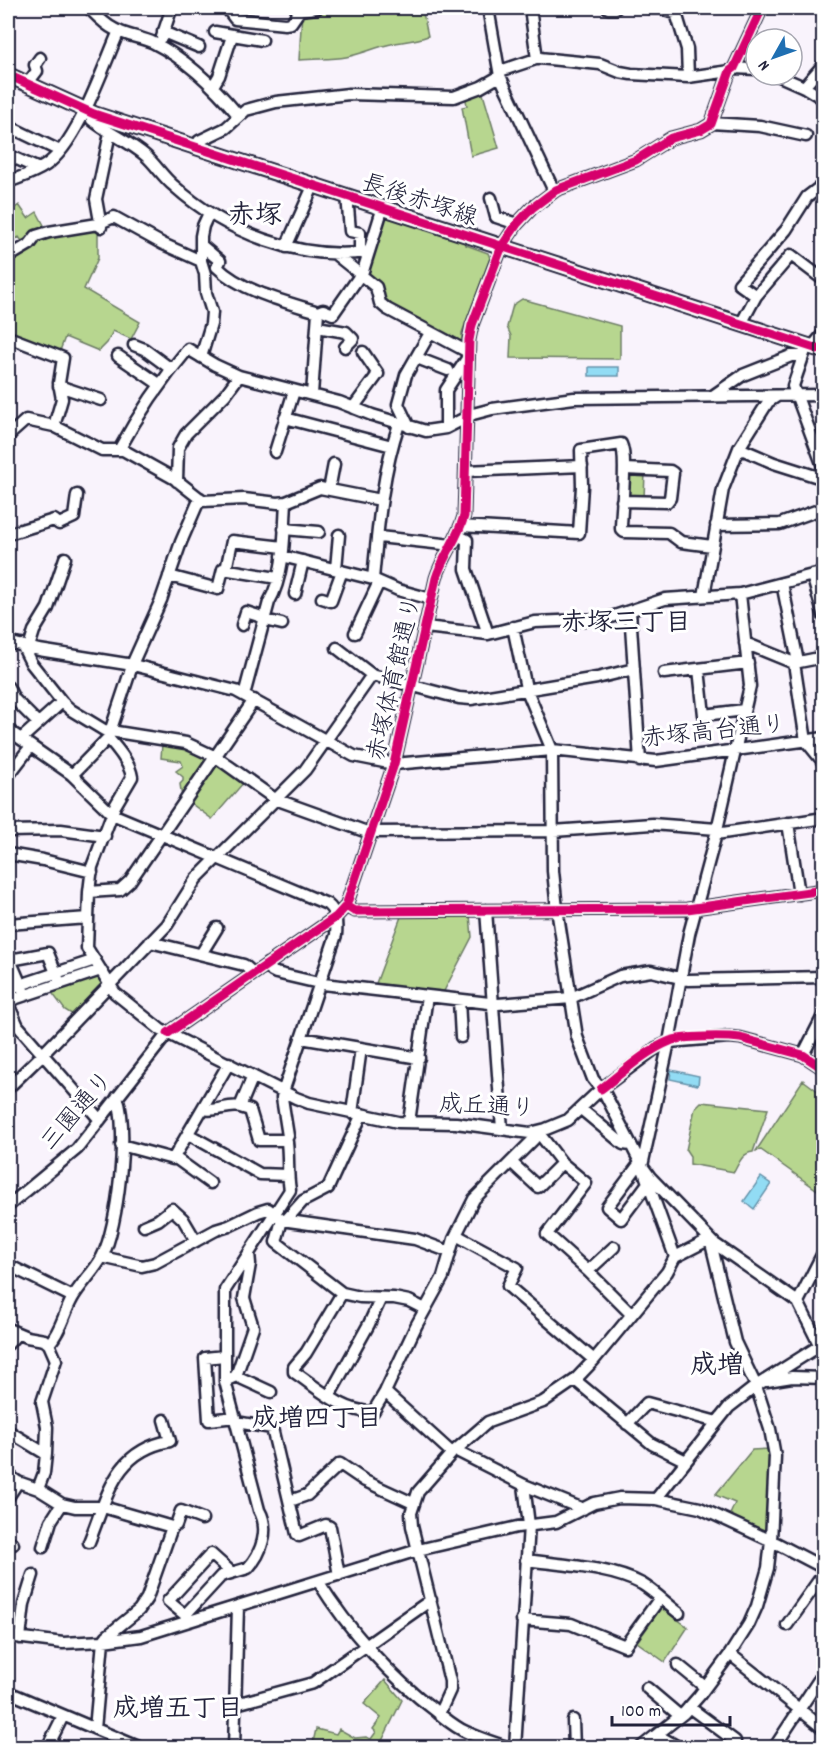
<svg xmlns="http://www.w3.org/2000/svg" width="831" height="1755" viewBox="0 0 831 1755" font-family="Dekko,'Klee One',sans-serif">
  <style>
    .green { fill: #b7d68f; stroke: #6c7c65; stroke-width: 1.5 }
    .water { fill: #92dcf4; stroke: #6592aa; stroke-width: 1.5 }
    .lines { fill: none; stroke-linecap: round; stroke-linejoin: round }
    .minor-casing { stroke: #22223b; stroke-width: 15 }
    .major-casing { stroke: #22223b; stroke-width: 18 }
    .minor { stroke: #fff; stroke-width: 10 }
    .major { stroke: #fff; stroke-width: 14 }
    .cycleway-casing { stroke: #fff; stroke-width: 13 }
    .cycleway { stroke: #d6006c; stroke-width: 9 }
    .labels { text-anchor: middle; stroke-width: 6; stroke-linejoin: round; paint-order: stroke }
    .street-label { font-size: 24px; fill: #22223b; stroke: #fff }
    .neighbourhood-label { font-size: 26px; font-weight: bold; fill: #22223b; stroke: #fff }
    .quarter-label { font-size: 27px; font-weight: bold; fill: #22223b; stroke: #fff }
  </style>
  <rect width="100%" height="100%" fill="#f9f3fc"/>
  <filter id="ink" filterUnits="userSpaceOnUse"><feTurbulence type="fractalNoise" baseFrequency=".0167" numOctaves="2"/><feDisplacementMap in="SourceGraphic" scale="12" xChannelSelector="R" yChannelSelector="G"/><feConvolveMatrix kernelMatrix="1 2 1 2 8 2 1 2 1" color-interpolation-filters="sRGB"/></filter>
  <g filter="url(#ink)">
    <!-- green -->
    <path class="green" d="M329,8H422L428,36C416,41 404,41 391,44C376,47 362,54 346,57C331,60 315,58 299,60L302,12Z
      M481,87L499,148L471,156L462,107L467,106L465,94Z
      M19,205L28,218L37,212L46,229L24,244L19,237L8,244V213Z
      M385,215L467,242L466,245L488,253L490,258L462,333V341L459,343L399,312L385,301L381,285L368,275L367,271Z
      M98,227V258L84,289L140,322L131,339L113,331L107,343L99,351L65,337L60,351L57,352L8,333V262L13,261L41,236Z
      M522,299L620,326V359L510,358L511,336L507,327L513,305Z
      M631,472L645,473L644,498L629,497L626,495L628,475Z
      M162,744L185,746L208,757L209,760L182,798L180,784L183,781V777L176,771L183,766L181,761L161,758Z
      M218,762L245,781L212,819L189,802L211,768Z
      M402,914L470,915L472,937L442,995L375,986Z
      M100,975L105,984L75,1016L65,1010L50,990Z
      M803,1080L823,1095V1194L761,1150L756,1151Z
      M701,1102L768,1109L753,1152C742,1153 739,1163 734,1172L690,1164V1156L686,1150L695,1108Z
      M769,1449L771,1471L767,1528L760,1532L729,1517L735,1503L715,1495L752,1450Z
      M661,1608L688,1627L665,1662L637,1642Z
      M385,1680L402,1700L379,1747H312L316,1729L336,1734L339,1729L355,1738L366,1737L371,1739L376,1732L373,1729L381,1718L364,1704Z"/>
    <!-- water -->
    <path class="water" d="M589,367H619V376H589Z
      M671,1070L699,1076L698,1085L670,1079Z
      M761,1177L771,1184L754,1209L744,1201Z"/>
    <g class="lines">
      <!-- minor casing -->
      <g class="minor-casing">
        <path id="minor" d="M89,8C97,16 104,24 114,29C126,36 141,37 154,43C188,60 215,87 239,116
          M230,8L229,11L235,19L285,24L291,23L300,10L317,8
          M488,8L500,76L554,191
          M530,8L537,59
          M608,8H616
          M650,8H665
          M665,8L667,11L676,13L687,49L688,77
          M818,8L824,13
          M163,32L199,47
          M215,32L262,40
          M162,37L170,13
          M734,68L756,69
          M500,71L539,58L600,64L620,72L631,74L688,77L730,71
          M777,75L804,87L824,99
          M27,84L37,71L35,65L40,58
          M213,86L219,76L232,36
          M804,87L824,64
          M94,114L92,120C109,134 129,141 146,156C156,165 163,177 174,186C225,232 299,261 368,252
          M711,123L760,126L806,136
          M8,126L60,151
          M197,147L199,141L226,128L246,110L276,102L349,94L454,97L481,87L500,76
          M8,155L39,169
          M8,182C21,177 34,173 46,165C78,143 103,67 119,31
          M347,195L350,231L360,233V253
          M491,198L496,217L517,224
          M101,227L96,199L110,133
          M201,245L220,261L217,267C241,291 286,302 318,312L312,394
          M286,247L314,184
          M335,254L376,287L380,303L387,309L468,352
          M8,257L30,244L36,236L49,232L98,224L114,217L163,244L201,261
          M756,296L739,284L786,230L807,197L824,184
          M318,312L323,310L333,314L363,271L383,207
          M741,324L756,296L791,255L824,280
          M317,327L346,332L353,339L345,347
          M8,337L63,358L59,383L62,399L54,426
          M134,345L144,349L171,369
          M807,345L793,386L824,469
          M812,347L824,333
          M118,356L159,384
          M201,357L211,324L212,312L206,293L205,274L201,261V236L203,226L209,213
          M417,358L448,370
          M59,386L101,400
          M714,395L743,375L791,356H803
          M353,408L378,374L363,352
          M285,418L392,446
          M399,424C382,474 378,527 373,579L398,590L431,599
          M409,427L398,404L406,375L430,333
          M446,428V390L468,357
          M8,436L26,420L54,426L102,450H123L175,479L203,501L244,499L278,503L286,502L320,488L381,500
          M739,448L774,463L815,476L824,472
          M119,450C140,411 160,382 188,349L215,365L239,376L339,402L372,415L426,431L446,428L473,414L492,409L574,398L824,395
          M275,452L294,391
          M466,471L582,466
          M177,481L178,448L186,434L225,395L239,376
          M329,490L334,464
          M200,498L181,542L161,600L134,660L108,738C117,748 130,763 132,777L115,806L92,867L89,892L87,948L115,993L161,1030L296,1098L309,1103L398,1122L456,1123L530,1133L546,1129L568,1120L601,1089L656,1048L669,1042L729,1037L740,1038L803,1055L824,1069
          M622,501L667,502L670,498L673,473L670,471L624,469
          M716,525L780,524L824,508
          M461,526L579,533L582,486L581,450L621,444C628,458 621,510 621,529L624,532L669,533L681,542L712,546
          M284,529L319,532
          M8,534L54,520L59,524L74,517L77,495
          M457,535L467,540L466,569L488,634
          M379,537L452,545
          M282,556L373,579
          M336,569L339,535
          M226,570L232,541L283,547
          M812,575L824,617
          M169,576L218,589L223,569L277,578
          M782,583L798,662
          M295,594L303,561
          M740,594L750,686L716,834L689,934L669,1042L642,1166L650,1177L715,1244L798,1302L820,1346
          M704,596L723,489L739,448L768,402L777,396
          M322,598L331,601L342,571
          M630,611L640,761
          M265,620L282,624
          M242,625L246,612L265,618
          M425,627L488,634L535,622L605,619L665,599L740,594L824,572
          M355,633L379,582
          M8,642L39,650L133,665L236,691L354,756L394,764L552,750L656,761L824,738
          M745,643L794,663L824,657
          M22,645L31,663L62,702L71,710L104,730L186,743L216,757L275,799L367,832L553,831L652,824L717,829
          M29,647L34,631L48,608L65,558
          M337,648L372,675
          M794,663L806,741L824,763
          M699,669L704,715L744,710
          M664,673L748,663
          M8,687L14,699L38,723
          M244,695L269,602C285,575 284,533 286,502
          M8,730L71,774L112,814L327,904C337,912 337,923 336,935L283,1092L282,1098L288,1136L285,1140L287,1142C289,1158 287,1174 290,1190L225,1290V1381L259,1510C270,1529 262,1553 248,1568L221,1576L185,1615L187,1621
          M21,739L62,702
          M72,775L108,738
          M8,776L31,746
          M788,823L799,894
          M8,831L61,830L105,836
          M716,834L824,818
          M8,854L43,860L92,872
          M89,892L120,890L130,881L254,700
          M346,906L354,911L687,909L824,890
          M486,910L502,1129
          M8,924L88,918
          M150,942L244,965L253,973
          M201,954L217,928
          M8,955L23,990
          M10,960L48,953L58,978
          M267,964L272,971L276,973L323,984L498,1004L571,998L620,976L651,971L688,980L824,977
          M8,989L95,960
          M459,1000L461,1037
          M8,1001L101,970
          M8,1004L18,1026L100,1120
          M301,1038L419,1058
          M803,1055L824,1014
          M8,1088L42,1055L167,925L196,879L305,770L372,675L459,698L471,699L597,678L634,669
          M240,1107L250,1110L259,1140H285
          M203,1109C215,1113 228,1104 240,1107L253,1076
          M581,1109L623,1144L631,1145
          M352,1113L361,1048
          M409,1122L427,996
          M188,1134L260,1174L287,1175
          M121,1145L173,1159L229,1063
          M174,1157L210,1183
          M511,1162L538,1187L562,1163
          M640,1163L607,1207L621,1219L648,1183
          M8,1206L77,1149L168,1033L336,917L346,906L394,764L436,578C443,556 458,538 464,516L469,340L472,325L502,246L517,224L532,208L556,190L636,160L671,138L701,130L711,124L730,71L734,68L762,8
          M282,1220L276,1242L342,1293L360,1297L394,1298L409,1301L425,1309
          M286,1220L303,1201L328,1188L362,1114
          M144,1226L158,1220L172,1209L183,1219L196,1241
          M456,1235L517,1268L508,1286L594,1360
          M102,1257L142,1266L155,1263L216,1230L229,1226L258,1212L268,1209L282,1220L415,1239L450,1252
          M8,1265L73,1297
          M588,1271L614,1247
          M342,1293L306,1353L294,1367V1372C318,1388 342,1412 373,1412L385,1392L416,1326L443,1277L454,1239L474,1199L534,1139L538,1132L562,1163L586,1183L547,1234L588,1271L631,1314
          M798,1302L824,1251
          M8,1329L27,1337L44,1340L49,1344L56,1360L42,1402L47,1427L46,1454L44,1473L38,1489
          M8,1344L17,1334
          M49,1344C61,1331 64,1313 72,1299C80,1284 94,1272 102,1257C118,1227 129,1129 117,1097
          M224,1356L205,1358L209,1420L235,1417
          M236,1376L271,1392
          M575,1380L652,1444L686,1461
          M225,1381L236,1376L253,1327L244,1298L250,1264L249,1253
          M767,1381L792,1377L824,1378
          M385,1392L452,1453
          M329,1396L369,1324L381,1298
          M236,1422L272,1428L297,1534L299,1536L326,1525L330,1527L339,1575
          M627,1424L647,1403L717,1422
          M8,1431L46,1454
          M457,1451L524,1485L583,1509
          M8,1475L18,1482L38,1489L62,1504L75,1507H103L172,1527
          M8,1497L18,1482
          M656,1499L729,1407L756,1386L824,1343
          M290,1501L307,1495L340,1464L365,1481L413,1503
          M8,1540L13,1544
          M89,1542C108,1496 114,1451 170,1441L164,1420
          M43,1547L51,1521L62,1504
          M526,1560C562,1565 610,1567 642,1584C655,1592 667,1604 679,1613
          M318,1581C348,1629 390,1677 436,1711C444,1718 453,1725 462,1730C478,1738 494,1743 510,1748
          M185,1615L168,1601L211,1554L231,1572
          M522,1620L571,1624L625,1646L660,1598
          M787,1625L824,1573
          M8,1636L63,1643L103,1641L141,1636L418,1550L517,1527L556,1522L594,1503L620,1498L656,1499L700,1508L776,1543L824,1568
          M20,1638L24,1604L33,1575
          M730,1654L824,1729
          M678,1665L705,1687
          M647,1688L680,1716
          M8,1692L141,1748
          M236,1704L313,1683L431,1600
          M689,1707L735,1741
          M439,1714L450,1690V1681L412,1526L411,1513L418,1492L452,1453L488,1422L543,1402L575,1380L594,1360L667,1272L675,1257L642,1166L605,1094L593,1079L577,1037L557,909L553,871L552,750L526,688L513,627
          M573,1720L574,1748
          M95,1729L103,1641L107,1636L139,1610L147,1598L172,1527L176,1525L181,1511L202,1519
          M657,1735L680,1748
          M47,1748L63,1716
          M234,1748L238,1606
          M515,1748L529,1525L524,1485
          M640,1748L684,1713L699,1696L730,1654L749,1624L757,1606L768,1568L771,1541L775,1456L770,1429L756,1386L735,1342L710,1239L675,1257
          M774,1748L824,1672"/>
      </g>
      <!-- major casing -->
      <g class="major-casing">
        <path id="major" d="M8,75L94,114L824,351"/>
      </g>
      <!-- minor -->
      <use href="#minor" class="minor"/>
      <!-- major -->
      <use href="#major" class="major"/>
      <!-- cycleway casing -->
      <g class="cycleway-casing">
        <path id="cycleway" d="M8,75L94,114L824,351
          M346,906L354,911L687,909L824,890
          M168,1033L336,917L346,906L394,764L436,578C443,556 458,538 464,516L469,340L472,325L502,246L517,224L532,208L556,190L636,160L671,138L701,130L711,124L730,71L734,68L762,8
          M601,1089C622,1073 645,1051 670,1041C682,1036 727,1036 740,1038L803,1055L824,1069"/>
      </g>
      <!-- cycleway -->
      <use href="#cycleway" class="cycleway"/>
    </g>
  </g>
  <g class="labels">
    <!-- street labels -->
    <g class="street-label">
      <text transform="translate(420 199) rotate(18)" y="8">長後赤塚線</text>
      <text transform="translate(393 678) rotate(-77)" y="8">赤塚体育館通り</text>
      <text transform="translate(714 730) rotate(-6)" y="8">赤塚高台通り</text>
      <text transform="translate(487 1105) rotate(3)" y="8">成丘通り</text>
      <text transform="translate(76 1110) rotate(-49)" y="8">三園通り</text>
    </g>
    <!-- neighbourhood labels -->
    <g class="neighbourhood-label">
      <text x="626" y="630">赤塚三丁目</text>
      <text x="317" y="1426">成増四丁目</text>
      <text x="178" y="1716">成増五丁目</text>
    </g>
    <!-- quarter labels -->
    <g class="quarter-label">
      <text x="255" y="223">赤塚</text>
      <text x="717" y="1373">成増</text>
    </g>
  </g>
  <!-- margin -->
  <rect width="831" height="1755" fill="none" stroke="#fff" stroke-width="30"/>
  <rect x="15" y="15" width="801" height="1725" fill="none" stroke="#22223b" stroke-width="2" filter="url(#ink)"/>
  <!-- north arrow -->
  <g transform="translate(774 57) rotate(230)"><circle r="28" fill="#ffffff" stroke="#a7a7b1" stroke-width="1.5"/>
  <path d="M0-4.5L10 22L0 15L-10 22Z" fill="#1f6fb2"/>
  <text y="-9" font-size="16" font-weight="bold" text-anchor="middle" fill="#22223b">N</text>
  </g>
  <!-- scale -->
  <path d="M612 1716v9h118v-9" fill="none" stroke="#22223b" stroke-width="3"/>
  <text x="621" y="1716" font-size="18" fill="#22223b" stroke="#ffffff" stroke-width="4.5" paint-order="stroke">100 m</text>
</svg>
